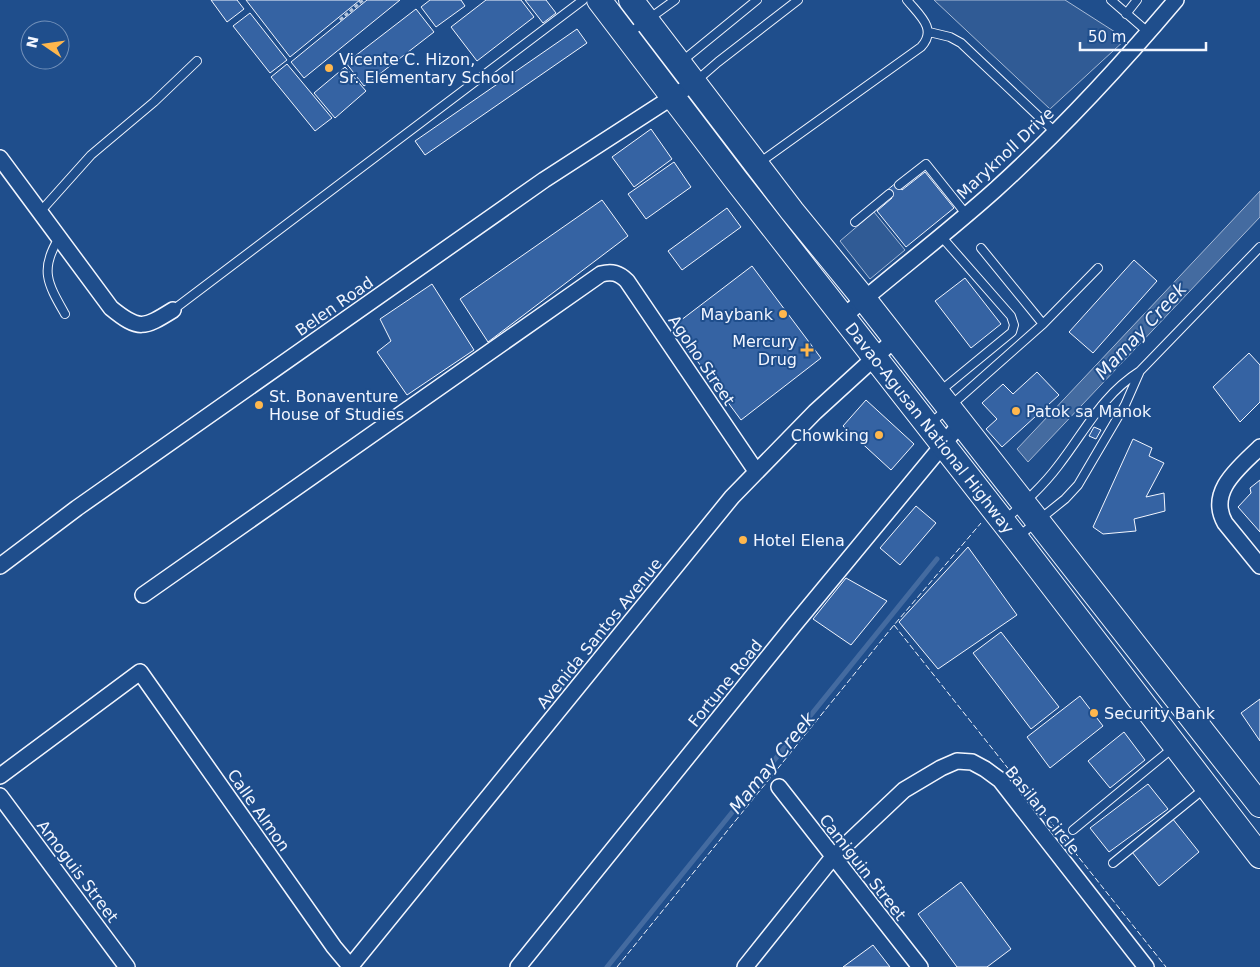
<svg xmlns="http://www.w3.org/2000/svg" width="1260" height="967" viewBox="0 0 1260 967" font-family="'DejaVu Sans',sans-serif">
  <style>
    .built { fill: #305b95; stroke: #a8bbd7 }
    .water { fill: #446ba0; stroke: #a8bbd7 }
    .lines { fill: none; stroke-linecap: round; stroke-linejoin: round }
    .stream { stroke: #446ba0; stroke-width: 5 }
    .building { fill: #3563a3; stroke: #f2f6ff }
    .service-casing { stroke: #f2f6ff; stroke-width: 10 }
    .minor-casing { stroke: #f2f6ff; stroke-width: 18 }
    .primary-casing { stroke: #f2f6ff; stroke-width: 26 }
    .path { stroke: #b3c4dc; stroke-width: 3; stroke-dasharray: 4 2.5; stroke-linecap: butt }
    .service { stroke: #1f4e8c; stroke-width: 8 }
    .minor { stroke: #1f4e8c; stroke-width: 15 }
    .primary { stroke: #1f4e8c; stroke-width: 24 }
    .fence { stroke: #f2f6ff; stroke-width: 1; stroke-dasharray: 6 2.5; stroke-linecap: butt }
    .poi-dot { fill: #ffb74d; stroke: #1f4e8c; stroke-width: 2 }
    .labels { text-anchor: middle; stroke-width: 4; stroke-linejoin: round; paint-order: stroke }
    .poi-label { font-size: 16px; fill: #f2f6ff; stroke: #1f4e8c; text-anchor: start }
    .street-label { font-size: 16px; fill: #f2f6ff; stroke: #1f4e8c }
    .water-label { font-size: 18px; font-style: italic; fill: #f2f6ff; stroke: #1f4e8c }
  </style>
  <rect width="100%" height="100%" fill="#1f4e8c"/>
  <!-- built -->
  <path class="built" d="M934,0H1065L1126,39L1050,109Z
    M874,212L905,250L870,279L840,241Z"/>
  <!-- water -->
  <path class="water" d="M1260,191V217L1028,462L1017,449Z"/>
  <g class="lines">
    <!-- stream -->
    <path class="stream" d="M607,967L937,559"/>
  </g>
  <!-- building -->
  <path class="building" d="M211,0H237L244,9L227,22Z
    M246,0H360L290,57Z
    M367,0H400L304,78L291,62Z
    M430,0H461L465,6L436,27L421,7Z
    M486,0H521L534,17L477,61L451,27Z
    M525,0H546L556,13L543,23Z
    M416,9L434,32L364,86L346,63Z
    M250,13L287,60L270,73L233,26Z
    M577,29L587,43L425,155L415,141Z
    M287,64L332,118L315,131L271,77Z
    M345,67L366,91L335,118L314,93Z
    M651,129L672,159L634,187L612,157Z
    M674,162L691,187L646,219L628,194Z
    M925,172L954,208L906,247L877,211L892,198L886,191L897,182L902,190Z
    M602,200L628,236L488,342L460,299Z
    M727,208L741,227L682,270L668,251Z
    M1134,260L1157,281L1093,353L1069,332Z
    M752,266L821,358L741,420L672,327Z
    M965,278L1001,324L971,348L935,301Z
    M432,284L474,350L407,395L377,352L391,341L380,319Z
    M1249,353L1260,365V402L1240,422L1213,387Z
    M1037,372L1059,395L1002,447L986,429L997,419L982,403L1003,384L1013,394Z
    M866,400L914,444L891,470L843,426Z
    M1094,427L1101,430L1096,439L1089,436Z
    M1133,439L1152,448L1149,456L1164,463L1146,497L1164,493L1165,511L1134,519L1136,531L1103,534L1093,527Z
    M1260,480V532L1238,507L1251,493L1250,488Z
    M916,506L936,523L900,565L880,548Z
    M968,547L1017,615L938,669L899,622Z
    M846,578L887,601L851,645L813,619Z
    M1001,632L1059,707L1031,729L973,653Z
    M1080,696L1103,726L1050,768L1027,737Z
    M1260,699V741L1241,713Z
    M1124,732L1145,760L1110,788L1088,761Z
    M1148,784L1168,809L1109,852L1090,828Z
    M1172,818L1199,852L1159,886L1132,852Z
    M961,882L1011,949L987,967H957L918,914Z
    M873,945L890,967H843Z"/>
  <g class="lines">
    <!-- service casing -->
    <g class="service-casing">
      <path id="service" d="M1111,0L1149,33
        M1126,14L1137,0
        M929,32L950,37L961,43L1055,132
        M628,34L675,0
        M681,62L757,0
        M695,82L718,62L798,0
        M759,163L921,47C938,29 919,15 907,0
        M899,185L926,164L966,214
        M40,212L91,155L154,102L197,61
        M855,222L889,194
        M59,238C39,270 48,284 65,314
        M981,248L1043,324
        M173,310L583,0
        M939,392L1012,332L1014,325L1011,316L940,235
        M930,424L1043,324L1098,268
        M1005,520C1024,503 1043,486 1058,466C1086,430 1101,396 1140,371L1260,247
        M1019,536L1065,499L1078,485L1125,405L1140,371
        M1073,830L1174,747
        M1113,863L1205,788"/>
    </g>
    <!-- minor casing -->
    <g class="minor-casing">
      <path id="minor" d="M0,158L111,308C139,331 144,328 173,310
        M843,317C893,274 946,234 995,190C1058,133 1121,65 1176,0
        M1260,447C1240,467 1207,491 1225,523L1260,566
        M0,566L77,508L544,180L694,83
        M143,595L601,274C612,271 619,273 627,281L756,471
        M0,776L140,672L334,947L350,966
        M779,787L920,967
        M0,796L127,967
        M350,967L732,497L815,412L895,339
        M518,967L794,625L961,423
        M745,967L833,857L904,790L941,768L957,761L972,762L985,769L1000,780L1146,967"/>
    </g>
    <!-- primary casing -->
    <g class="primary-casing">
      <path id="primary" d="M599,0L736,180L1016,538L1260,856
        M631,0L792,211L864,299L1260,805"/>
    </g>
    <!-- path -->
    <path class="path" d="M340,20L363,0"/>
    <!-- service -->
    <use href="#service" class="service"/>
    <!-- minor -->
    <use href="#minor" class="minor"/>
    <!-- primary -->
    <use href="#primary" class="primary"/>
    <!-- fence -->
    <path class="fence" d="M894,625L1166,967
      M617,967L894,625L981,523"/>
  </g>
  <!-- markers -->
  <g class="poi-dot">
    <circle cx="329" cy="68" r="5"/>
    <circle cx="783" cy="314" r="5"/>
    <path d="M804.5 342.5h5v5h5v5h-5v5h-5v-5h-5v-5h5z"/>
    <circle cx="259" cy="405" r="5"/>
    <circle cx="1016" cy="411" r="5"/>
    <circle cx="879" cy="435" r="5"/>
    <circle cx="743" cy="540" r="5"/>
    <circle cx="1094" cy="713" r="5"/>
  </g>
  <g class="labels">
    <!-- poi labels -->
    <g class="poi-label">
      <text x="339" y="65">Vicente C. Hizon,<tspan x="339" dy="18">Sr. Elementary School</tspan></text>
      <text x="773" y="320" text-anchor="end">Maybank</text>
      <text x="797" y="347" text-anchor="end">Mercury<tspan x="797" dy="18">Drug</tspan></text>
      <text x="269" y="402">St. Bonaventure<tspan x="269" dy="18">House of Studies</tspan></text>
      <text x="1026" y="417">Patok sa Manok</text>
      <text x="869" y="441" text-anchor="end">Chowking</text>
      <text x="753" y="546">Hotel Elena</text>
      <text x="1104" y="719">Security Bank</text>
    </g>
    <!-- street labels -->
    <g class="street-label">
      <text transform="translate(1005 153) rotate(-43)" y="6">Maryknoll Drive</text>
      <text transform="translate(334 306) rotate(-35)" y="6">Belen Road</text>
      <text transform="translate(702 360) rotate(56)" y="6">Agoho Street</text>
      <text transform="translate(930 428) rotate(52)" y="6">Davao-Agusan National Highway</text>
      <text transform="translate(599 633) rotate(-51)" y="6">Avenida Santos Avenue</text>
      <text transform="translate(725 683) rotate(-51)" y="6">Fortune Road</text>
      <text transform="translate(259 810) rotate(55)" y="6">Calle Almon</text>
      <text transform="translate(1043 810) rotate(51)" y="6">Basilan Circle</text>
      <text transform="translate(863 867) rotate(52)" y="6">Camiguin Street</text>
      <text transform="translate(78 871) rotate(53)" y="6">Amoguis Street</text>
    </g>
    <!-- water labels -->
    <g class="water-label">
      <text transform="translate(1141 331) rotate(-47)" y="6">Mamay Creek</text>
      <text transform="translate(772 763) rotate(-51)" y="6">Mamay Creek</text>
    </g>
  </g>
  <!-- north arrow -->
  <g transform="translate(45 45) rotate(283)"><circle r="24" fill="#1f4e8c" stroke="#7391ba"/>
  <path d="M0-4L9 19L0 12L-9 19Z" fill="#ffb74d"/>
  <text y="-8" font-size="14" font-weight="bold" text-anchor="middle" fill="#f2f6ff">N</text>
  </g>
  <!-- scale -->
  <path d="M1080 42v8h126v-8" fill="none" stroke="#f2f6ff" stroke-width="2.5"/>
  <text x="1088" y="42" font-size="15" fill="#f2f6ff" stroke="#1f4e8c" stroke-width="4" paint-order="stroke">50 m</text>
</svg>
